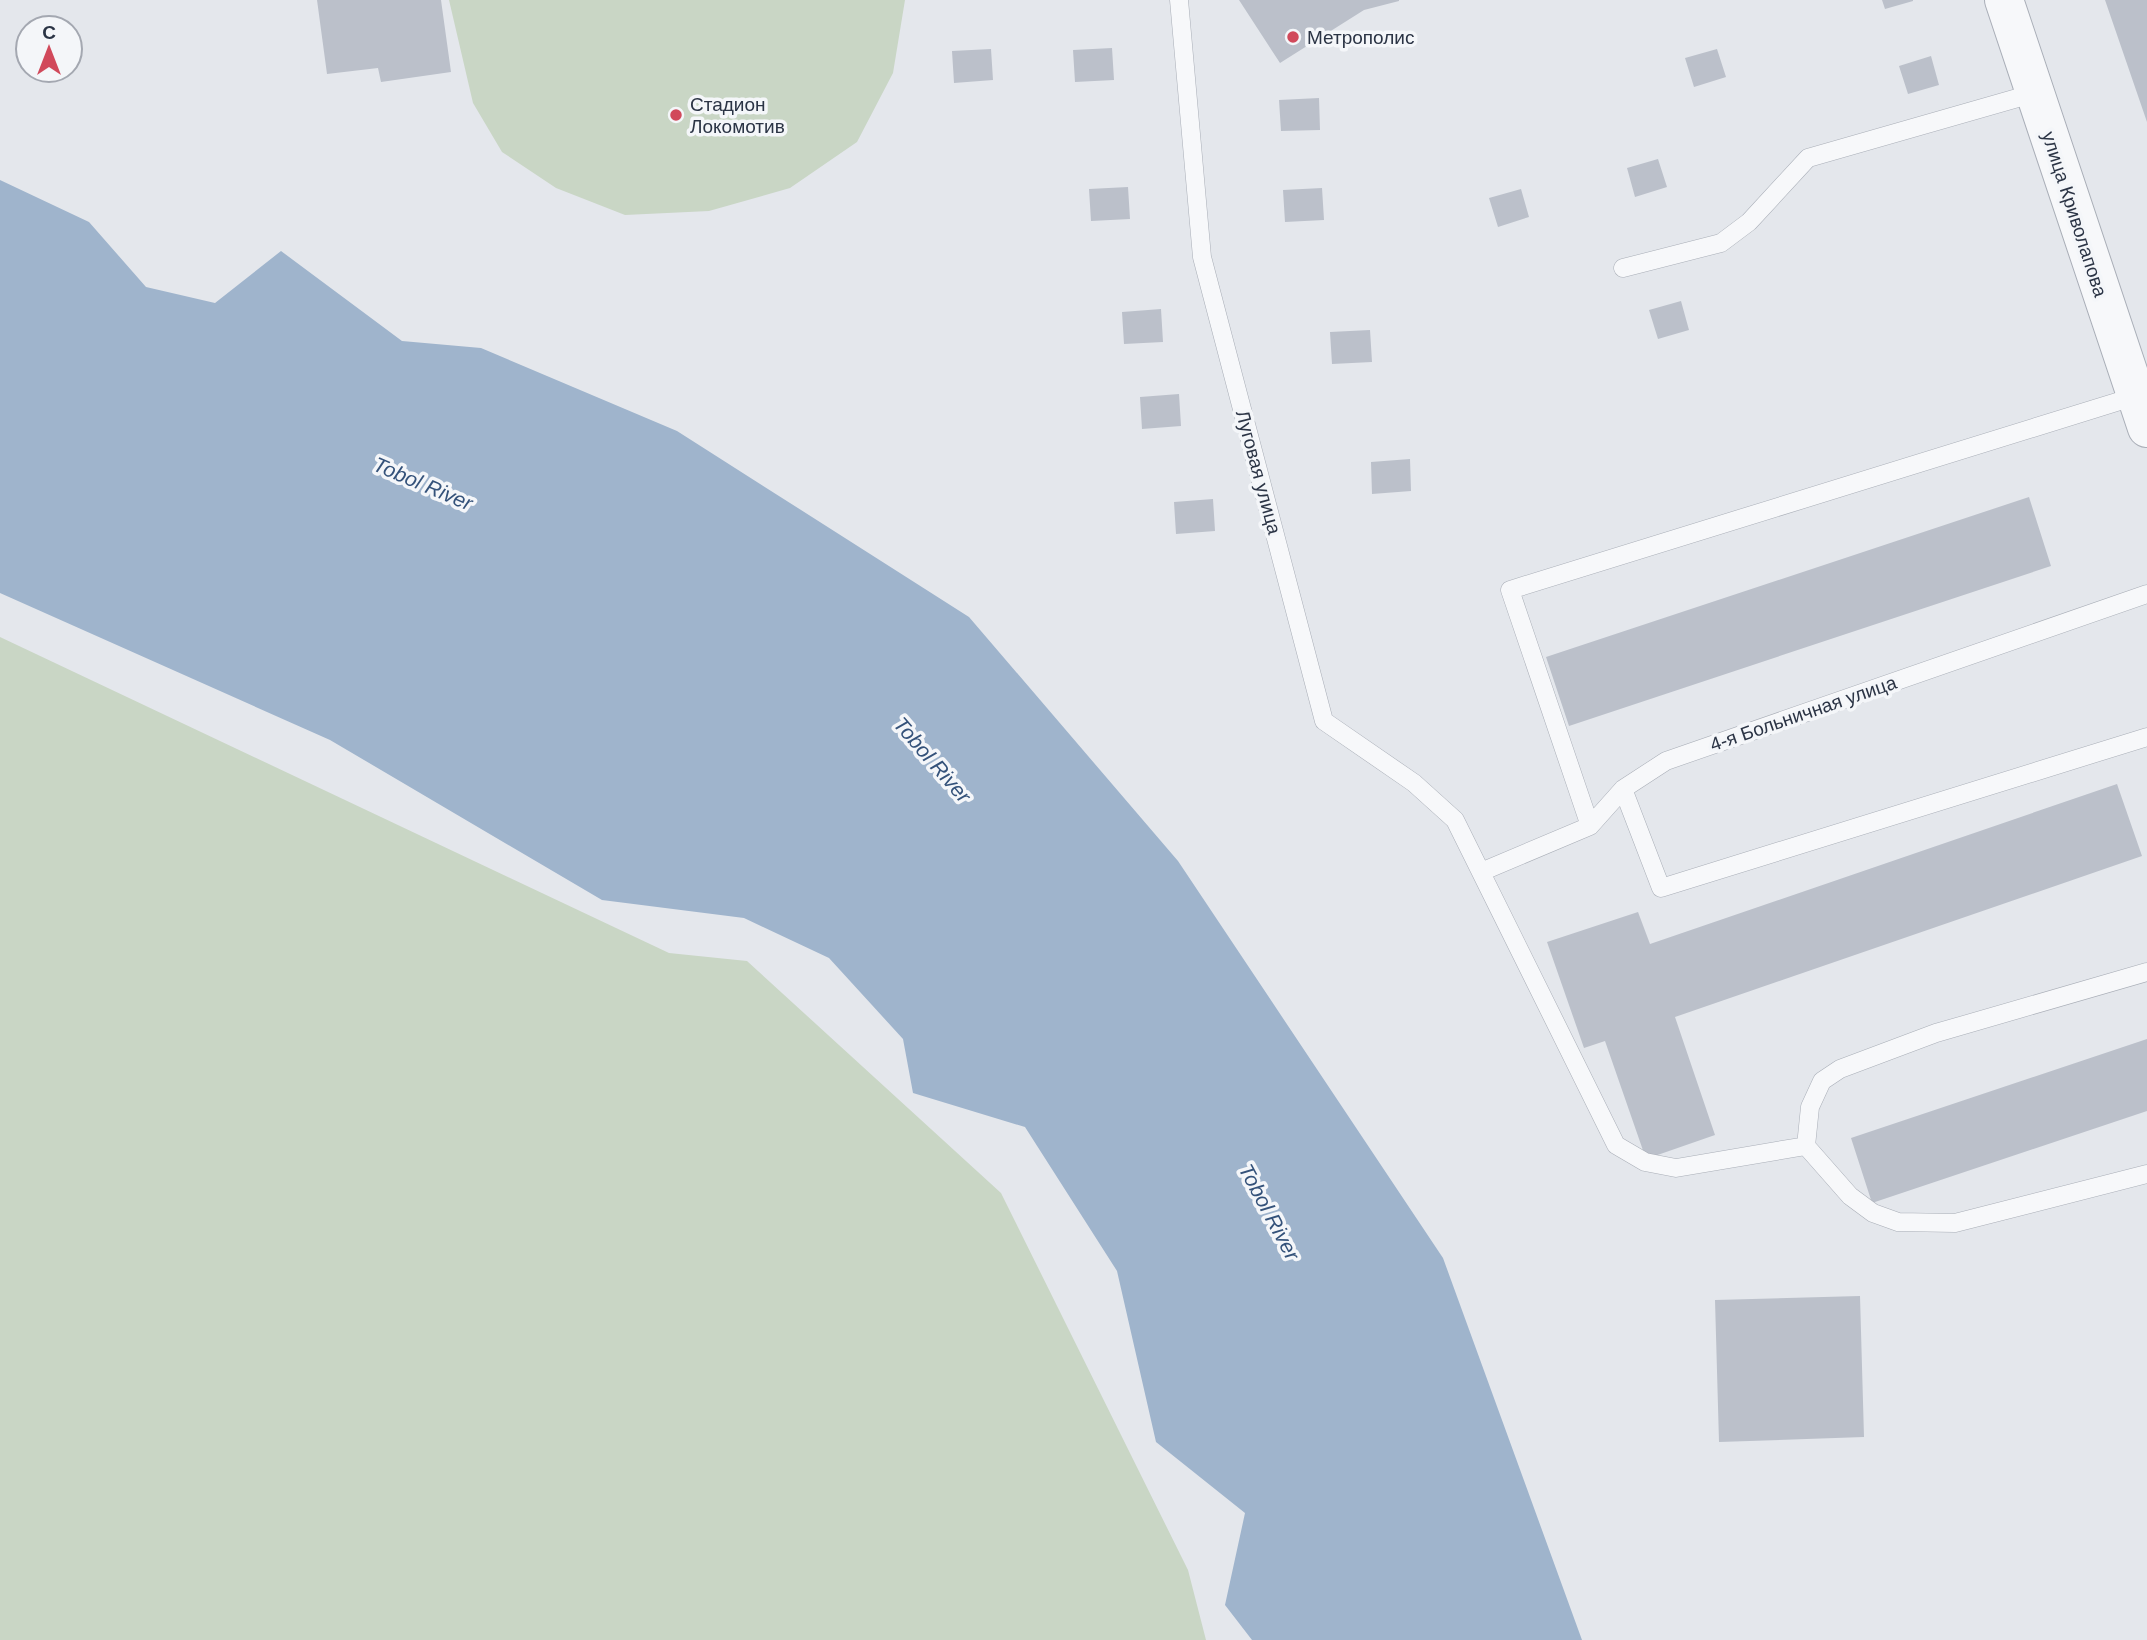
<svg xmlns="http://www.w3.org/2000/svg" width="2147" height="1640" viewBox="0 0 2147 1640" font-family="Arial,sans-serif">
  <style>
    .green { fill: #c9d6c5 }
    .water { fill: #9fb4cc }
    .building { fill: #bbc0ca }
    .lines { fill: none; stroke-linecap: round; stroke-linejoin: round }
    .service-casing { stroke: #a9aeb7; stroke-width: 19 }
    .tertiary-casing { stroke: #a9aeb7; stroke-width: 40 }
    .service { stroke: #f7f8fa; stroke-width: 18 }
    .tertiary { stroke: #f7f8fa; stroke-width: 38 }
    .poi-dot { fill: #d1495b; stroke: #f4f6f9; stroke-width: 2.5 }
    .labels { text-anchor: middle; stroke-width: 7; stroke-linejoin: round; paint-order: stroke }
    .poi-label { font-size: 19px; fill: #2b3445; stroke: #f4f6f9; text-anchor: start }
    .street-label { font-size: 19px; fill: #2b3445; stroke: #f4f6f9 }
    .water-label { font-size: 21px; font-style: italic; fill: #34527a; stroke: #f4f6f9 }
  </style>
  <rect width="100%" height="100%" fill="#e4e7ec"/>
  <!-- green -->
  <path class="green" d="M449,0H905L893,73L857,142L790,188L709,211L625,215L556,188L502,152L473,103Z
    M0,637L669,953L747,961L1001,1193L1188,1570L1206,1640H0Z"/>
  <!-- water -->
  <path class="water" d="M0,180L89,222L146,287L215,303L281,251L402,341L481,348L677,431L969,617L1178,861L1443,1258L1582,1640H1252L1225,1605L1245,1513L1156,1442L1117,1271L1025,1127L913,1093L903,1039L829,958L744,918L602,900L330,740L0,593Z"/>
  <!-- building -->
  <path class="building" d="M317,0H441L451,72L381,82L378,68L327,74Z
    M1239,0H1399V1L1364,10L1280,63Z
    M1882,0H1913V1L1885,9Z
    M2105,0H2147V122Z
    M1112,48L1114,80L1075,82L1073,50Z
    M991,49L993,80L954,83L952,51Z
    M1717,49L1726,77L1694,87L1685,58Z
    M1931,56L1939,85L1908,94L1899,66Z
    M1319,98L1320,130L1281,131L1279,100Z
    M1658,159L1667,187L1635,197L1627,168Z
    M1128,187L1130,219L1091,221L1089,189Z
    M1322,188L1324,220L1285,222L1283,190Z
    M1521,189L1529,217L1498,227L1489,198Z
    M1681,301L1689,330L1658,339L1649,310Z
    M1161,309L1163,342L1124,344L1122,312Z
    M1370,330L1372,362L1332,364L1330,332Z
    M1179,394L1181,426L1142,429L1140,397Z
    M1410,459L1411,491L1372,494L1371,462Z
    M2029,497L2051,566L1569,726L1546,657Z
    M1213,499L1215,531L1176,534L1174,502Z
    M2117,784L2142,856L1675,1017L1715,1135L1646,1159L1605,1041L1584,1048L1547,942L1638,912L1650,944Z
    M2147,1039V1111L1872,1203L1851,1138Z
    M1860,1296L1864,1437L1719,1442L1715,1300Z"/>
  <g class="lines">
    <!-- service casing -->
    <g class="service-casing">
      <path id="service" d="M1179,0L1202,257L1324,721L1414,783L1455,820L1616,1145L1645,1162L1676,1168L1806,1146L1850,1196L1873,1213L1898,1222L1955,1223L2147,1174
        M1623,268L1721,243L1749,222L1808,158L2035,93
        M1623,789L1661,888L2147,737
        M1590,826L1510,590L2136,396
        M1481,872L1590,826L1623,789L1666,761L2147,594
        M1806,1146L1810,1107L1822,1081L1840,1069L1936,1033L2147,972"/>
    </g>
    <!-- tertiary casing -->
    <g class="tertiary-casing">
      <path id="tertiary" d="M2004,0L2147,428"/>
    </g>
    <!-- service -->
    <use href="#service" class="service"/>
    <!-- tertiary -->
    <use href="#tertiary" class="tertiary"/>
  </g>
  <!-- markers -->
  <g class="poi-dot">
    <circle cx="1293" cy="37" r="7"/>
    <circle cx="676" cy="115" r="7"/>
  </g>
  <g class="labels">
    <!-- poi labels -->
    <g class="poi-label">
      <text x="1307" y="44">Метрополис</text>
      <text x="690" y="111">Стадион<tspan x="690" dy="22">Локомотив</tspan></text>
    </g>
    <!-- street labels -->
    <g class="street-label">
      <text transform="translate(2075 214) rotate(72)" y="7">улица Криволапова</text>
      <text transform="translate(1259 472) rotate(75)" y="7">Луговая улица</text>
      <text transform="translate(1803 713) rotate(-19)" y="7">4-я Больничная улица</text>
    </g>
    <!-- water labels -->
    <g class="water-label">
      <text transform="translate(423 484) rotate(23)" y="7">Tobol River</text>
      <text transform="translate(932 760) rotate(49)" y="7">Tobol River</text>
      <text transform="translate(1269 1212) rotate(62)" y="7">Tobol River</text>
    </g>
  </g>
  <!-- north arrow -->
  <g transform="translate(49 49)"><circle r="33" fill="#f4f6f9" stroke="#a4a8b1" stroke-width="2"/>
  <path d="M0-5L12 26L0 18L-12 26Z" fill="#d1495b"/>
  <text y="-10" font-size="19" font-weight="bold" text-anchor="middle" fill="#2b3445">С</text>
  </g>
</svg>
